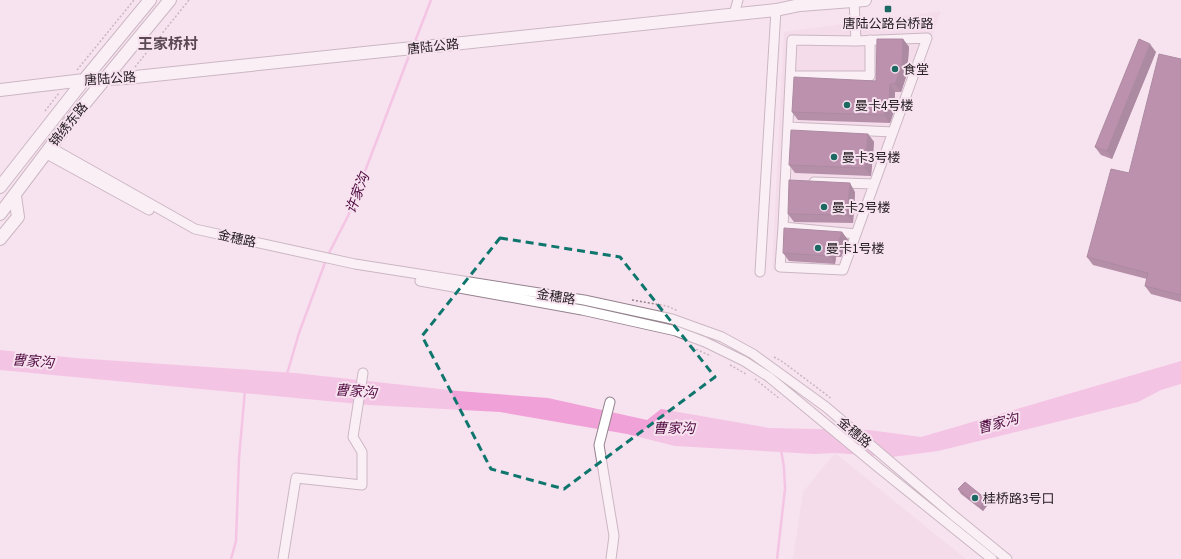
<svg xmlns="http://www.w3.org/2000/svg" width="1181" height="559" viewBox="0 0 1181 559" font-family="'Source Sans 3','Noto Sans SC',sans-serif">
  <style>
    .built { fill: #efd4e6 }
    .water { fill: #f0a1d7 }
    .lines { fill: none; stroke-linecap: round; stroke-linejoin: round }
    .stream { stroke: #f0a1d7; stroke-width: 2.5 }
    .minor-casing { stroke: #94828d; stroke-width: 11 }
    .major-casing { stroke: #94828d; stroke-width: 14 }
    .path { stroke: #90828b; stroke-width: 1.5; stroke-dasharray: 2 2; stroke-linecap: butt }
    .minor { stroke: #fff; stroke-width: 9 }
    .major { stroke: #fff; stroke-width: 12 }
    .major-bridge-casing { stroke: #94828d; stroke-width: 14; stroke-linecap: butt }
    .major-bridge { stroke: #fff; stroke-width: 12 }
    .wall { fill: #642853 }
    .shaded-wall { fill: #512144 }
    .building { fill: #742f61; stroke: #512144 }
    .marked { fill: none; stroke: #0f766e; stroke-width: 3; stroke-dasharray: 8 5; stroke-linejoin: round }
    .poi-dot { fill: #1c6862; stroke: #f7e2ef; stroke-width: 1.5 }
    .labels { text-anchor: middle; stroke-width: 4; stroke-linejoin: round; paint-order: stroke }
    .poi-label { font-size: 13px; fill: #272024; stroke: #f7e2ef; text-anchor: start }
    .street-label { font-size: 13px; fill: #272024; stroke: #f7e2ef }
    .water-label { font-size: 14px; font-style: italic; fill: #500b41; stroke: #f7e2ef }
    .quarter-label { font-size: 15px; font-weight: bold; fill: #5a4954; stroke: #f7e2ef }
  </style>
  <rect width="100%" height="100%" fill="#f7e2ef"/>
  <!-- built -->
  <path class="built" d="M941,11L844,275L772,270L784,32Z
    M835,453L941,539L966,559H793L803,492Z"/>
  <!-- water -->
  <path class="water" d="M0,350L75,358L295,373L458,391L548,398L647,420L661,409L769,428L869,430L921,437L1181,361V384L1161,390L1138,402L938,451L892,457L835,453L814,454L675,446L627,434L500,412L369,405L0,370Z"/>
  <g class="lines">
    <!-- stream -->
    <path class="stream" d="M414,44L431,0
      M328,255L348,216L410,53
      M287,374L299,333L326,260
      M231,559L236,541L239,458L245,390
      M777,559L785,489L784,467L781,450"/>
    <!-- minor casing -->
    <g class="minor-casing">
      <path id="minor" d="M854,1L856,41
        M734,14L738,0
        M927,38L843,270L780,267L783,227L792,40L856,41Z
        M791,76H870V40
        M788,127L893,132
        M50,147L195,229L355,264L584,300L672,319L722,337L753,354L826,407L953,515L1007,559
        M45,153L149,210
        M814,182L874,184
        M783,227L856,234
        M760,272L776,10
        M420,281L582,310L676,331L705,342L744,361L769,377L879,468L992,559
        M610,402L599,445L614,536L611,559
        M283,559L296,478L362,485V452L353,437L363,373"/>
    </g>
    <!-- major casing -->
    <g class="major-casing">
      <path id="major" d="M434,46L776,10L800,5L865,0
        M0,90L84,80L126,78L393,50
        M0,187L84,80L150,0
        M0,214L67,125L170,0
        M0,239L18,217L15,196"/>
    </g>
    <!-- path -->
    <path class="path" d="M135,67L189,0
      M77,70L134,0
      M45,111L59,93
      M632,300L667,306L678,311
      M689,346L711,356
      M774,357L783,362L832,399
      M730,365L746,374
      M755,379L780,399"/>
    <!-- minor -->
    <use href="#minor" class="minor"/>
    <!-- major -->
    <use href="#major" class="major"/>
    <!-- major-bridge casing -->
    <g class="major-bridge-casing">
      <path id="major-bridge" d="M393,50L434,46"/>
    </g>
    <!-- major-bridge -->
    <use href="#major-bridge" class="major-bridge"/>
  </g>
  <!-- wall -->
  <path class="wall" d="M903,39L909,47L907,74L901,92H895L894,111L890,123L798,120L792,112L876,81Z
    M1156,52L1112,159L1101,155L1095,147Z
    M1181,59V302L1151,294L1145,286L1147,279L1093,265L1087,257L1129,173Z
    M868,134L874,142L871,176L795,173L789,165Z
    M855,192L853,223L794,222L788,214Z
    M842,232L848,240L841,257H836L835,264L789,261L783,253Z
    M958,489L986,499L989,503L983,511L961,494Z"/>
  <!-- shaded-wall -->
  <path class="shaded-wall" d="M903,39L909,47L907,74L901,92L895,84Z
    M1150,44L1156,52L1112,159L1107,151Z
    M890,84L895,92L894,111L890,123L884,115Z
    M868,134L874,142L871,176L865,168Z
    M850,183L855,192L853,223L847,215Z
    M842,232L848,240L841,257L836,249Z
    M830,249L836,257L835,264L830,256Z
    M986,499L989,503L983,511L980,507Z"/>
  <!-- building -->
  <path class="building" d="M877,39H903L902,66L895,84H890L889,103L884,115L792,112L794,77L876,81Z
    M1139,39L1150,44L1107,151L1095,147Z
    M1159,54L1181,59V295L1145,286L1148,273L1087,257L1111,169L1129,173Z
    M791,130L868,134L865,168L789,165Z
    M789,180L850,183L847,215L788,214Z
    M784,228L842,232L836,249H830V256L783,253Z
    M965,482L986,499L980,507L958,489Z"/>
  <!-- marked area -->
  <path d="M0 0H1181V559H0ZM500,238L620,257L715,377L564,489L491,469L422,336Z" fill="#f7e2ef" fill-opacity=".55" fill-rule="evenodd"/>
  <path class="marked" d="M500,238L620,257L715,377L564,489L491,469L422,336Z"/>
  <!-- markers -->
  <g class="poi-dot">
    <rect x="884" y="5" width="8" height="8" rx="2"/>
    <circle cx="895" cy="69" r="4"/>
    <circle cx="847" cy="105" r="4"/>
    <circle cx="834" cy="157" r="4"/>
    <circle cx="824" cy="207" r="4"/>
    <circle cx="818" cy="248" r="4"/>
    <circle cx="975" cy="498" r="4"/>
  </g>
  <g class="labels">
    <!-- poi labels -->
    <g class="poi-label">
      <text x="888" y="28" text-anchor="middle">唐陆公路台桥路</text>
      <text x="903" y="74">食堂</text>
      <text x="855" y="110">曼卡4号楼</text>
      <text x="842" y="162">曼卡3号楼</text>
      <text x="832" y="212">曼卡2号楼</text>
      <text x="826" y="253">曼卡1号楼</text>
      <text x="983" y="503">桂桥路3号口</text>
    </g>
    <!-- street labels -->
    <g class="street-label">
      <text transform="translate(433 46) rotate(-6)" y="5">唐陆公路</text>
      <text transform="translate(110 78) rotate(-4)" y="5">唐陆公路</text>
      <text transform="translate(68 124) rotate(-51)" y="5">锦绣东路</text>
      <text transform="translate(237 238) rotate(13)" y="5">金穗路</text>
      <text transform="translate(556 296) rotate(9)" y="5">金穗路</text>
      <text transform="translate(855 432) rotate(40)" y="5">金穗路</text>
    </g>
    <!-- water labels -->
    <g class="water-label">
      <text transform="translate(357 193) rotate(-69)" y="5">许家沟</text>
      <text transform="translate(33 361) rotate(5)" y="5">曹家沟</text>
      <text transform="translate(356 391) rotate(5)" y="5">曹家沟</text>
      <text transform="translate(998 423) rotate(-15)" y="5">曹家沟</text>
      <text x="674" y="433">曹家沟</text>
    </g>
    <!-- quarter labels -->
    <g class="quarter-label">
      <text x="168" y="49">王家桥村</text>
    </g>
  </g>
</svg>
